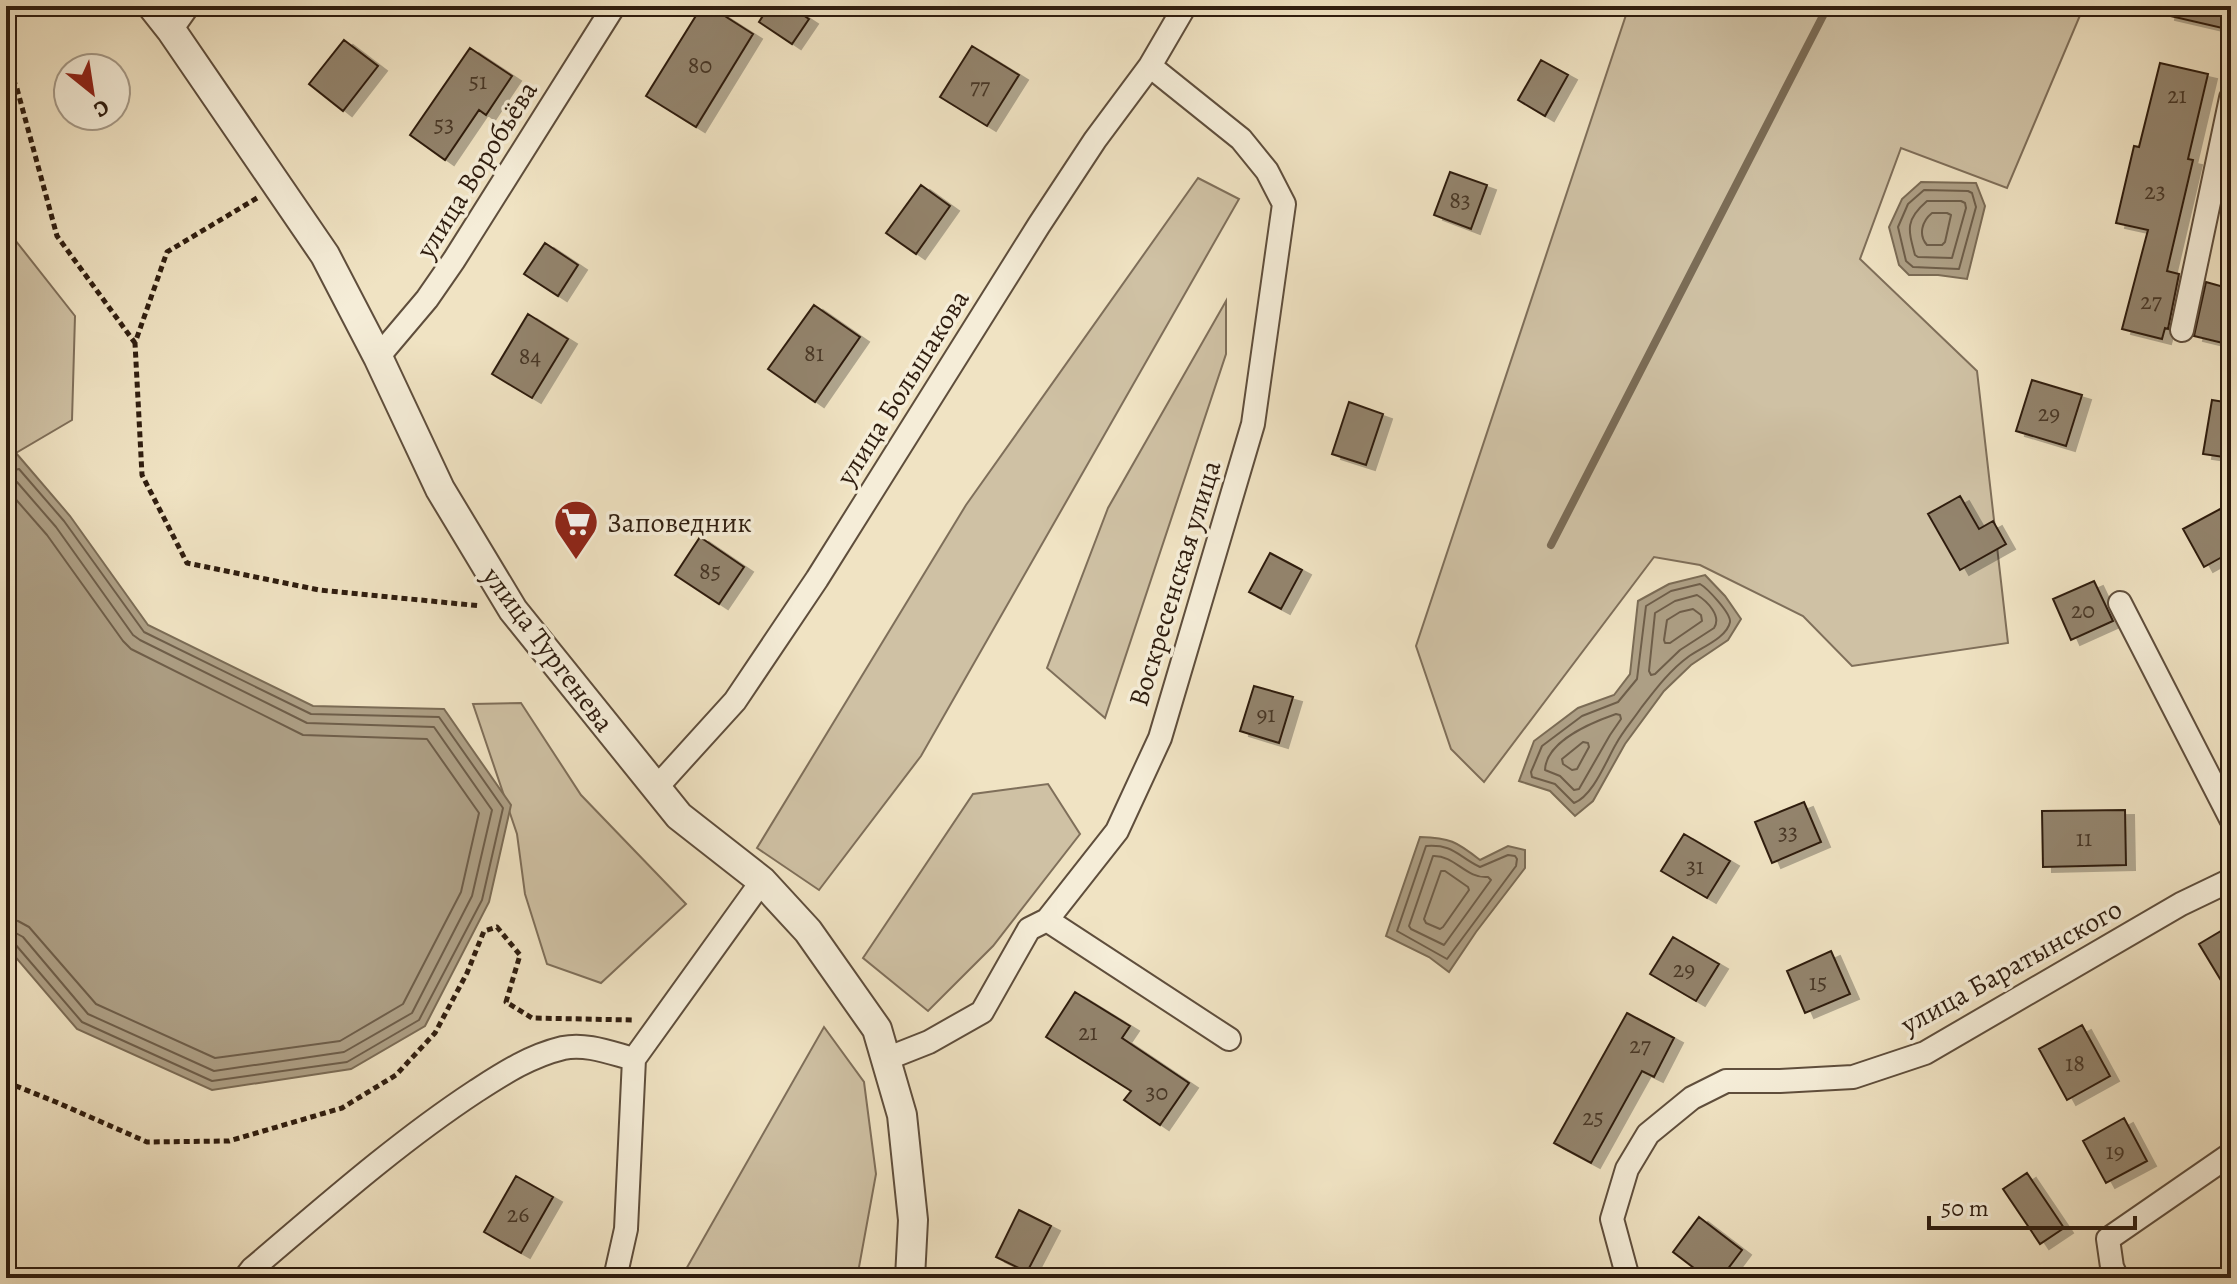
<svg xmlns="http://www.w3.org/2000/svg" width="2237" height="1284" viewBox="0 0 2237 1284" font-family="Alegreya,serif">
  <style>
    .green { fill: #cfc1a4; stroke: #7f6f5a; stroke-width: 2 }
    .water { fill: #aea086; stroke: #7b6c56; stroke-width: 2 }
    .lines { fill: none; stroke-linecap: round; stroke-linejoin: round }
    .shore { stroke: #6e5e4a; stroke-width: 2 }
    .stream { stroke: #7b6c56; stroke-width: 8 }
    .building { fill: #93846d; stroke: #2f1d0f; stroke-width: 2; filter: url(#shadow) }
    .minor-casing { stroke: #5f4e3c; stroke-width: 26 }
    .tertiary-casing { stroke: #5f4e3c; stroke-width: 32 }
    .path { stroke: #2f1d0f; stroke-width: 5; stroke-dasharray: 6 4; stroke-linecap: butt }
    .minor { stroke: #f5edd8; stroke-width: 22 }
    .tertiary { stroke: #f5edd8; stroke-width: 28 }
    .labels { text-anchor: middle; stroke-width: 7; stroke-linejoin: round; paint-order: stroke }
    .number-label { font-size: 24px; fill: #483726 }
    .street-label { font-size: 28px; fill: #2f1d0f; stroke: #f5edd8 }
    .poi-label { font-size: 28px; fill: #2f1d0f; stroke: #f5edd8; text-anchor: start }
  </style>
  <defs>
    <filter id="shadow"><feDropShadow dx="9" dy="5" stdDeviation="0" flood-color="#0004"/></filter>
  </defs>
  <rect width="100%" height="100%" fill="#f0e3c3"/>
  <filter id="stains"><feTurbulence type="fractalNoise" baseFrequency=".0025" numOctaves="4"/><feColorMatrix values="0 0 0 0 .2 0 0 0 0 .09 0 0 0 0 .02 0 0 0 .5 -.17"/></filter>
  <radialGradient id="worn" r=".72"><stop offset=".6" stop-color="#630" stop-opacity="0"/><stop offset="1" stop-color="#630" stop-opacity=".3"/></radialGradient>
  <!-- green -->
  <path class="green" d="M1629,6H2084L2007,188L1901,148L1860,259L1977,371L2008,643L1852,666L1803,616L1700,565L1654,557L1484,782L1451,749L1416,646Z
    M6,104L10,110L8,231L75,316L72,420L16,453L6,469Z
    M1198,178L1239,199L921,756L819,890L757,848L966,505Z
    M1226,301V354L1105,718L1047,668L1108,508Z
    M521,703L581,795L686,904L601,983L547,964L525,894L517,834L473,704Z
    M1048,784L1080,834L993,946L928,1011L863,958L973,794Z
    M824,1027L864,1082L876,1174L857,1278H681Z"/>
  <!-- water -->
  <path class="water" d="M1921,182L1976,183L1985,206L1967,279L1938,275H1909L1899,265L1889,227L1902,199Z
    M16,453L70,516L148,625L313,706L444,709L511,805L489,902L425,1026L351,1069L212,1090L77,1029L6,946V469Z
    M1705,575L1725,596L1741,619L1728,640L1691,665L1664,691L1625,744L1593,801L1575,816L1550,791L1519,781L1534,741L1578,708L1614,695L1630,674L1638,601L1669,584Z
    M1420,837C1450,838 1456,841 1480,860L1508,846L1525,850V868L1476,932L1449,972L1429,957L1386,936Z"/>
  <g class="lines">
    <!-- shore -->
    <path class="shore" d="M1924,190L1968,191L1972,193L1976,207L1959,269L1913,267L1906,261L1898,227L1908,204Z
      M1927,201H1961L1965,203L1966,208L1952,258L1918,257L1915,255C1908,229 1905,220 1927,201Z
      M1932,213H1947L1951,215L1945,242L1942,245H1927C1918,235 1922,221 1932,213Z
      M6,472L19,469L64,521L144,632L311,714L439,717L503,808L482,900L419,1020L347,1062L212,1081L82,1022L15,944L6,941
      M6,482H17L56,527L133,635L140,640L307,723L434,727L492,810L472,896L412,1013L344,1052L214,1071L88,1014L23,937L14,932L6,931
      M6,494L12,495L47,535L123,641L131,649L303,735L427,739L479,813L461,892L403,1004L340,1041L215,1058L96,1004L29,927L18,921L6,919
      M1700,584C1707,588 1731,613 1730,622C1727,638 1700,648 1688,657C1669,671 1655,690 1641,708C1633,720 1623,731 1616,744C1606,761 1593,796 1574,803L1555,784L1532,777L1531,772L1542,746L1582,716L1618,702L1637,679L1646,606L1671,591Z
      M1697,595C1707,601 1722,616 1714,628L1680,650L1655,674L1651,675L1649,671L1655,613L1675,601Z
      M1693,609L1701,615L1702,621L1670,643H1665L1664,640L1667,620L1680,612Z
      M1616,714L1620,715L1621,719L1610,735L1579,789L1574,790L1560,776L1545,770C1546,741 1593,722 1616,714Z
      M1583,742L1588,743L1589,747L1577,769L1572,770L1563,764L1562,759Z
      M1426,846C1454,844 1457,856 1480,867L1508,855L1515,856L1517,859L1516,866L1447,959L1397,931Z
      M1433,856C1455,855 1466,879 1488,877L1491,880L1444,945L1411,929L1409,926Z
      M1441,871H1445L1468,887L1469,890L1443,927L1440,929L1426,923L1424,919Z"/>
    <!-- stream -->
    <path class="stream" d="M1551,545L1828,6"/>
  </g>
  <!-- building -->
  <path class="building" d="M702,6H709L753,34L696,127L646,96Z
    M769,6H789L809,19L792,44L759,22Z
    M2167,6H2231V30L2166,15Z
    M344,40L378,66L343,111L309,84Z
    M972,46L1019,75L987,126L940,97Z
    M470,48L512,76L486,115L479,110L445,160L410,135Z
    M1541,60L1568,75L1545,116L1518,100Z
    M2160,63L2208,74L2188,159L2193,160L2167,271L2179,274L2168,329L2165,328L2162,339L2122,329L2148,230L2116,223L2134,146L2139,147Z
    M1450,172L1487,185L1471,229L1434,215Z
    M921,185L950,206L916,254L886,233Z
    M545,243L578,265L558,296L524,274Z
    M2206,282L2231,289V345L2194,336Z
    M814,305L860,337L815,402L768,369Z
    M528,314L568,339L532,398L492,374Z
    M2032,380L2082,395L2066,446L2016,431Z
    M2212,400L2231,403V458L2203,454Z
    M1349,402L1383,414L1366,465L1332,454Z
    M1960,496L1979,529L1993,521L2006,544L1960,570L1928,514Z
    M2220,509L2231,528V552L2204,567L2183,529Z
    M700,537L744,567L719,604L675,575Z
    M1270,553L1302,570L1281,609L1249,592Z
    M2094,581L2113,621L2071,640L2053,599Z
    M1254,686L1293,697L1279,743L1240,731Z
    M1804,802L1821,842L1772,863L1755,822Z
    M2125,810L2126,865L2043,867L2042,811Z
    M1684,834L1730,861L1707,898L1661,871Z
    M2231,925V997L2199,944Z
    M1673,937L1719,964L1696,1001L1650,974Z
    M1831,951L1850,994L1805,1013L1787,971Z
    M1075,992L1130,1026L1122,1038L1189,1083L1160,1125L1124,1100L1131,1091L1046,1037Z
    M1627,1013L1674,1038L1654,1077L1642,1071L1591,1163L1554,1143Z
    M2082,1025L2110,1076L2067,1100L2039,1049Z
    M2124,1118L2147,1161L2106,1183L2083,1141Z
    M2027,1173L2064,1228L2040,1244L2003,1189Z
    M516,1176L553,1197L521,1253L484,1232Z
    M1019,1210L1051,1226L1027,1272L996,1257Z
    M1699,1217L1742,1250L1721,1278H1707L1673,1252Z"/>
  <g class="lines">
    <!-- minor casing -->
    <g class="minor-casing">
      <path id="minor" d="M171,30L188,6
        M2182,330L2231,98
        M378,357L427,299L454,260L614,6
        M2120,603L2231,819
        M656,788L735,701L817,579L1039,225L1095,140L1150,66L1185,6
        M1047,920L1229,1039
        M886,1059L929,1042L982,1012L1029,929L1047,920L1117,831L1160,738L1253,424L1284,204L1267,171L1241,139L1150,66
        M245,1278L252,1269C325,1207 397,1143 476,1091C504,1073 530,1056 563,1048C586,1043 611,1053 634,1059
        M615,1278L626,1229L634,1059L762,881
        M1628,1278L1612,1219L1627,1169L1648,1134L1692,1098L1726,1081H1780L1853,1077L1925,1053L2181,904L2231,880
        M2117,1278L2112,1267L2108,1239L2231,1154"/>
    </g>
    <!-- tertiary casing -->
    <g class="tertiary-casing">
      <path id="tertiary" d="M152,6L171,30L325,255L378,357L440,489L513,610L679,816L762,881L808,931L877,1029L902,1115L913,1220L910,1278"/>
    </g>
    <!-- path -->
    <path class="path" d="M6,72L16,85L57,236L135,343
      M257,198L167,252L135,343L142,475L187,563L319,590L481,606
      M6,1082L56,1102L147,1142L229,1141L342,1108L396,1075L435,1033L467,973L484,931L497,927L520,955L506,1002L532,1018L633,1020"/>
    <!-- minor -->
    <use href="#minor" class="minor"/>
    <!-- tertiary -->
    <use href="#tertiary" class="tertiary"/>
  </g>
  <!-- icons -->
  <defs>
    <g id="supermarket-pin" transform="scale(2.3)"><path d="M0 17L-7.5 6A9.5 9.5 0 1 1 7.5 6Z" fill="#8f2418" stroke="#f5edd8"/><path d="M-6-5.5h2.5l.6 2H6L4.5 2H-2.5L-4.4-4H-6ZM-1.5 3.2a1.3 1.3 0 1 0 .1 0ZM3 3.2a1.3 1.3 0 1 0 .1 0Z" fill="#fff"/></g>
  </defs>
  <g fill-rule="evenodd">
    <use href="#supermarket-pin" x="576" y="522"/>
  </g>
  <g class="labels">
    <!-- number labels -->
    <g class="number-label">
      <text x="700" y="73">80</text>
      <text x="478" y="89">51</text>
      <text x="980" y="94">77</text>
      <text x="2177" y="103">21</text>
      <text x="444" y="132">53</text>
      <text x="2155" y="199">23</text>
      <text x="1460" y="208">83</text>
      <text x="2151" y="309">27</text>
      <text x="814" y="361">81</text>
      <text x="530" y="364">84</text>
      <text x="2049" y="421">29</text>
      <text x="710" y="579">85</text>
      <text x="2083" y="618">20</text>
      <text x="1266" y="722">91</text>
      <text x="1788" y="840">33</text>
      <text x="2084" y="846">11</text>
      <text x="1695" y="874">31</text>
      <text x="1684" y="977">29</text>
      <text x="1818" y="990">15</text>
      <text x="1088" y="1040">21</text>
      <text x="1640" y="1053">27</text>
      <text x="2075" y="1071">18</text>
      <text x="1157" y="1100">30</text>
      <text x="1593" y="1125">25</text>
      <text x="2115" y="1159">19</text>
      <text x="518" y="1222">26</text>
    </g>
    <!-- street labels -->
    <g class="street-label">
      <text transform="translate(476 169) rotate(-58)" y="10">улица Воробьёва</text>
      <text transform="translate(902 387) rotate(-58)" y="10">улица Большакова</text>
      <text transform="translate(1174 583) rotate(-73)" y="10">Воскресенская улица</text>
      <text transform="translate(549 649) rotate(53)" y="10">улица Тургенева</text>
      <text transform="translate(2011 966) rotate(-29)" y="10">улица Баратынского</text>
    </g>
    <!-- poi labels -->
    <g class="poi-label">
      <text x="607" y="532">Заповедник</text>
    </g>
  </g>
  <!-- margin -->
  <rect width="2237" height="1284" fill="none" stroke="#f0e3c3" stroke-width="32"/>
  <rect x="8" y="8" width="2221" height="1268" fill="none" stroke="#2f1d0f" stroke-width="4"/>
  <rect x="16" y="16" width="2205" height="1252" fill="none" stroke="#2f1d0f" stroke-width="2"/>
  <!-- north arrow -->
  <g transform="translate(92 92) rotate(150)"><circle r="38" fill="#f5edd8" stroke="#a69a88" stroke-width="2"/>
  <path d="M0-6L14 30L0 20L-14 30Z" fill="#8f2418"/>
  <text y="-12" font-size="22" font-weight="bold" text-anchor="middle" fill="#2f1d0f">С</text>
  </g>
  <!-- scale -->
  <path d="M1929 1216v12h206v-12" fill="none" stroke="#2f1d0f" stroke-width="4"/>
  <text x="1941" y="1216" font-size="24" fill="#2f1d0f" stroke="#f5edd8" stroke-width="6" paint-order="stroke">50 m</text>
  <rect width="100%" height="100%" filter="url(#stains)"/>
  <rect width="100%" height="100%" fill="url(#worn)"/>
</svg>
